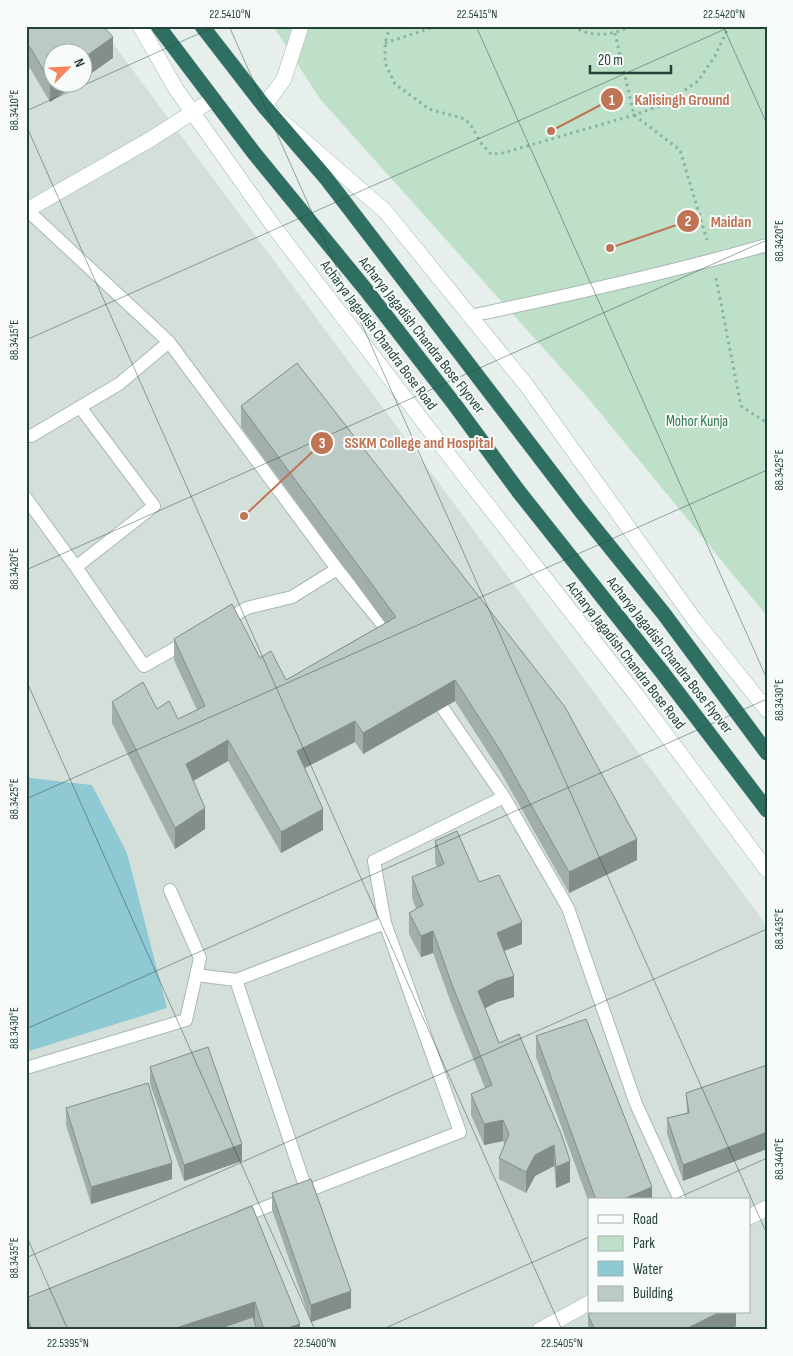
<svg xmlns="http://www.w3.org/2000/svg" width="793" height="1356" viewBox="0 0 793 1356" font-family="'Sofia Sans Condensed',sans-serif">
  <style>
    .built { fill: #d4dfda; fill-rule: evenodd }
    .green { fill: #bfe0c8 }
    .water { fill: #8ec9d4 }
    .lines { fill: none; stroke-linecap: round; stroke-linejoin: round }
    .lane-casing { stroke: #a8b8b2; stroke-width: 14 }
    .street-casing { stroke: #a8b8b2; stroke-width: 16 }
    .secondary-casing { stroke: #a4bbb3; stroke-width: 16 }
    .highway-casing { stroke: #c2cac8; stroke-width: 16 }
    .path { stroke: #86b3a5; stroke-width: 3; stroke-dasharray: 2.5 4; stroke-linecap: butt }
    .lane { stroke: #fff; stroke-width: 12 }
    .street { stroke: #fff; stroke-width: 15 }
    .secondary { stroke: #fff; stroke-width: 15 }
    .highway { stroke: #2f6f62; stroke-width: 15 }
    .wall { fill: #a1aea9 }
    .shaded-wall { fill: #838d89 }
    .building { fill: #bbcac4; stroke: #838d89 }
    .ticks { fill: none; stroke: #24423a; stroke-width: 1; stroke-opacity: 0.45 }
    .labels { text-anchor: middle; stroke-width: 4; stroke-linejoin: round; paint-order: stroke }
    .street-label { font-size: 15px; fill: #24423a; stroke: #f7fbf9 }
    .park-label { font-size: 15px; fill: #2d7a4b; stroke: #f7fbf9 }
    .leader { fill: none; stroke: #c07456; stroke-width: 2 }
    .callout-dot { fill: #c07456; stroke: #f7fbf9; stroke-width: 2 }
    .mark-label { font-size: 15px; text-anchor: middle; font-weight: bold; fill: #fff }
    .callout-label { font-size: 16px; text-anchor: middle; font-weight: bold; fill: #c07456; stroke: #f7fbf9; stroke-width: 4; stroke-linejoin: round; paint-order: stroke }
    .neatline { fill: none; stroke: #24423a; stroke-width: 2 }
    .ticks-label { font-size: 12px; text-anchor: middle; fill: #24423a }
  </style>
  <rect width="100%" height="100%" fill="#e6efeb"/>
  <!-- built -->
  <path class="built" d="M26,26H100L767,926V1330H26ZM52,52H82V82H52ZM589,1200H749V1312H589Z"/>
  <!-- green -->
  <path class="green" d="M273,26H767V616L588,398L320,99Z"/>
  <!-- water -->
  <path class="water" d="M30,778L92,785L127,853L167,1008L26,1052V780Z"/>
  <g class="lines">
    <!-- lane casing -->
    <g class="lane-casing">
      <path id="lane" d="M26,209L169,342L337,569L393,637
        M470,316C570,295 669,273 767,245
        M26,436H31L119,384L169,342
        M26,498L76,567L144,666L188,641
        M76,567L154,506L80,407
        M223,622L247,608L292,597L337,569
        M433,694L504,797
        M196,975L236,980
        M26,1068L186,1020L200,958L170,890
        M307,1192L236,980L385,923
        M240,1217L460,1132L385,923L374,861L504,797L568,908L636,1104L680,1200"/>
    </g>
    <!-- street casing -->
    <g class="street-casing">
      <path id="street" d="M749,1217L767,1208
        M540,1330L589,1303"/>
    </g>
    <!-- secondary casing -->
    <g class="secondary-casing">
      <path id="secondary" d="M140,26L176,89L274,227L461,471L637,696L767,870
        M301,26L284,79L264,106L385,211L527,386L694,619L767,710
        M26,212L27,210L151,139L213,99"/>
    </g>
    <!-- highway casing -->
    <g class="highway-casing">
      <path id="highway" d="M158,26L254,153L366,290L455,405L519,492L662,672L767,810
        M202,26L264,106L326,178L580,510L664,614L767,753"/>
    </g>
    <!-- path -->
    <path class="path" d="M390,26L385,43V63L395,84L429,109L465,119L473,128L480,142L491,154L503,153L634,115L665,104L698,81L715,56L729,26
      M573,26C592,39 612,35 632,26
      M615,33L634,115L680,150L707,240
      M385,43L437,26
      M716,278L741,406L767,423"/>
    <!-- lane -->
    <use href="#lane" class="lane"/>
    <!-- street -->
    <use href="#street" class="street"/>
    <!-- secondary -->
    <use href="#secondary" class="secondary"/>
    <!-- highway -->
    <use href="#highway" class="highway"/>
  </g>
  <!-- wall -->
  <path class="wall" d="M26,26L113,58L52,82H79L50,102L31,70L26,64Z
    M241,406L637,860L569,893L500,771L455,701L363,754L355,742L305,768L323,830L281,853L228,761L193,781L205,829L175,849L112,723V702L157,709L178,719L197,710L174,660V639L260,658L286,680L385,623L241,427Z
    M435,841L479,882L522,944L504,951L514,997L497,1002L485,1008L499,1043L519,1034L570,1182L556,1188L554,1166L535,1176L526,1193L499,1179V1158L505,1145L503,1141L484,1145L471,1115V1094L485,1088L451,1003L433,953L421,957L409,934V913L416,909L412,898V877L437,867L435,862Z
    M536,1036L652,1200H589V1203L536,1057Z
    M767,1065L683,1181L667,1134V1118L687,1113L686,1093Z
    M150,1067L242,1161L184,1181L150,1084Z
    M66,1108L172,1179L91,1204L66,1125Z
    M272,1193L351,1308L311,1322L272,1210Z
    M252,1206L300,1330H26V1298Z
    M736,1312V1326L728,1330H588V1315Z"/>
  <!-- shaded-wall -->
  <path class="shaded-wall" d="M113,37V58L82,80V59Z
    M52,80V82H79L50,102V81Z
    M455,680V701L363,754V733Z
    M355,721V742L297,772V751Z
    M228,740V761L186,785V764Z
    M205,808V829L175,849V828Z
    M323,809V830L281,853V832Z
    M637,839V860L569,893V872Z
    M522,922V944L497,954V933Z
    M433,931V953L421,957V936Z
    M514,976V997L497,1002L478,1012V991L497,981Z
    M503,1120V1141L484,1145V1124Z
    M767,1132V1149L683,1181V1165Z
    M242,1144V1161L184,1181V1165Z
    M554,1145V1166L535,1176L526,1193V1172L535,1155Z
    M570,1161V1182L556,1188V1167Z
    M172,1163V1179L91,1204V1187Z
    M652,1187V1200H621Z
    M351,1291V1308L311,1322V1305Z
    M255,1302V1323L235,1330H170Z
    M720,1312H736V1326L728,1330H684Z
    M300,1324V1330H281Z"/>
  <!-- building -->
  <path class="building" d="M26,26H103L113,37L82,59V52H52V80L50,81L31,49L26,43Z
    M297,363L565,707L637,839L569,872L500,750L455,680L363,733L355,721L297,751L323,809L281,832L228,740L186,764L205,808L175,828L112,702L143,682L157,709L169,701L178,719L205,706L174,639L232,604L260,658L271,651L286,680L396,617L241,406Z
    M457,831L479,882L499,875L522,922L497,933L514,976L497,981L478,991L499,1043L519,1034L562,1136L570,1161L556,1167L554,1145L535,1155L526,1172L499,1158L509,1134L503,1120L484,1124L471,1094L492,1085L451,982L433,931L421,936L409,913L423,905L412,877L444,864L435,841Z
    M586,1019L652,1187L621,1200H596L536,1036Z
    M208,1047L242,1144L184,1165L150,1067Z
    M767,1065V1132L683,1165L667,1118L689,1113L686,1093Z
    M148,1083L172,1163L91,1187L66,1108Z
    M311,1179L351,1291L311,1305L272,1193Z
    M252,1206L300,1324L281,1330H264L255,1302L170,1330H32L26,1314V1298Z
    M593,1312H720L684,1330H595L588,1315Z
    M253,1317L257,1330H215Z"/>
  <!-- ticks -->
  <path class="ticks" d="M229,26L767,1234M476,26L767,679M723,26L767,124M26,111L216,26M26,125L562,1330M26,340L732,26M26,570L767,240M26,680L315,1330M26,799L767,470M26,1029L767,699M673,1200L767,1158M26,1235L68,1330M26,1258L767,929M381,1330L589,1237"/>
  <g class="labels">
    <!-- street labels -->
    <g class="street-label">
      <text transform="translate(379 335) rotate(53)" y="5">Acharya Jagadish Chandra Bose Road</text>
      <text transform="translate(422 335) rotate(52)" y="5">Acharya Jagadish Chandra Bose Flyover</text>
      <text transform="translate(626 655) rotate(52)" y="5">Acharya Jagadish Chandra Bose Road</text>
      <text transform="translate(670 655) rotate(52)" y="5">Acharya Jagadish Chandra Bose Flyover</text>
    </g>
    <!-- park labels -->
    <g class="park-label">
      <text x="697" y="426">Mohor Kunja</text>
    </g>
  </g>
  <!-- callouts -->
  <path class="leader" d="M551 131L612 99M610 248L688 221M244 516L322 443"/>
  <g class="callout-dot">
    <circle cx="551" cy="131" r="5"/>
    <circle cx="610" cy="248" r="5"/>
    <circle cx="244" cy="516" r="5"/>
    <circle cx="612" cy="99" r="12"/>
    <circle cx="688" cy="221" r="12"/>
    <circle cx="322" cy="443" r="12"/>
  </g>
  <g class="mark-label">
    <text x="612" y="105">1</text>
    <text x="688" y="226">2</text>
    <text x="322" y="448">3</text>
  </g>
  <g class="callout-label">
    <text x="682" y="105">Kalisingh Ground</text>
    <text x="731" y="227">Maidan</text>
    <text x="419" y="448">SSKM College and Hospital</text>
  </g>
  <!-- border -->
  <rect width="793" height="1356" fill="none" stroke="#f7fbf9" stroke-width="55"/>
  <!-- legend -->
  <rect x="588" y="1198" width="162" height="115" fill="#f7fbf9" stroke="#a3b1ad"/>
  <rect x="598" y="1215" width="25" height="8" fill="#ffffff" stroke="#a3b1ad"/>
  <text x="633" y="1224" font-size="15" fill="#24423a">Road</text>
  <rect x="598" y="1236" width="25" height="15" fill="#bfe0c8" stroke="#a3b1ad"/>
  <text x="633" y="1248" font-size="15" fill="#24423a">Park</text>
  <rect x="598" y="1261" width="25" height="15" fill="#8ec9d4" stroke="#a3b1ad"/>
  <text x="633" y="1274" font-size="15" fill="#24423a">Water</text>
  <rect x="598" y="1286" width="25" height="15" fill="#bbcac4" stroke="#a3b1ad"/>
  <text x="633" y="1298" font-size="15" fill="#24423a">Building</text>
  <!-- north arrow -->
  <g transform="translate(68 68) rotate(66)"><circle r="24" fill="#f7fbf9" stroke="#a3b1ad"/>
  <path d="M0-4L9 19L0 12L-9 19Z" fill="#f4845f"/>
  <text y="-8" font-size="14" font-weight="bold" text-anchor="middle" fill="#24423a">N</text>
  </g>
  <!-- scale -->
  <path d="M590 65v8h81v-8" fill="none" stroke="#24423a" stroke-width="2.5"/>
  <text x="598" y="65" font-size="15" fill="#24423a" stroke="#f7fbf9" stroke-width="4" paint-order="stroke">20 m</text>
  <rect x="28" y="28" width="738" height="1300" class="neatline"/>
  <g class="ticks-label">
    <text x="230" y="18">22.5410°N</text>
    <text x="477" y="18">22.5415°N</text>
    <text x="724" y="18">22.5420°N</text>
    <text transform="translate(14 110) rotate(-90)" y="4">88.3410°E</text>
    <text transform="translate(779 241) rotate(-90)" y="4">88.3420°E</text>
    <text transform="translate(14 340) rotate(-90)" y="4">88.3415°E</text>
    <text transform="translate(779 470) rotate(-90)" y="4">88.3425°E</text>
    <text transform="translate(14 569) rotate(-90)" y="4">88.3420°E</text>
    <text transform="translate(779 700) rotate(-90)" y="4">88.3430°E</text>
    <text transform="translate(14 799) rotate(-90)" y="4">88.3425°E</text>
    <text transform="translate(779 929) rotate(-90)" y="4">88.3435°E</text>
    <text transform="translate(14 1028) rotate(-90)" y="4">88.3430°E</text>
    <text transform="translate(779 1159) rotate(-90)" y="4">88.3440°E</text>
    <text transform="translate(14 1258) rotate(-90)" y="4">88.3435°E</text>
    <text x="68" y="1347">22.5395°N</text>
    <text x="315" y="1347">22.5400°N</text>
    <text x="562" y="1347">22.5405°N</text>
  </g>
</svg>
